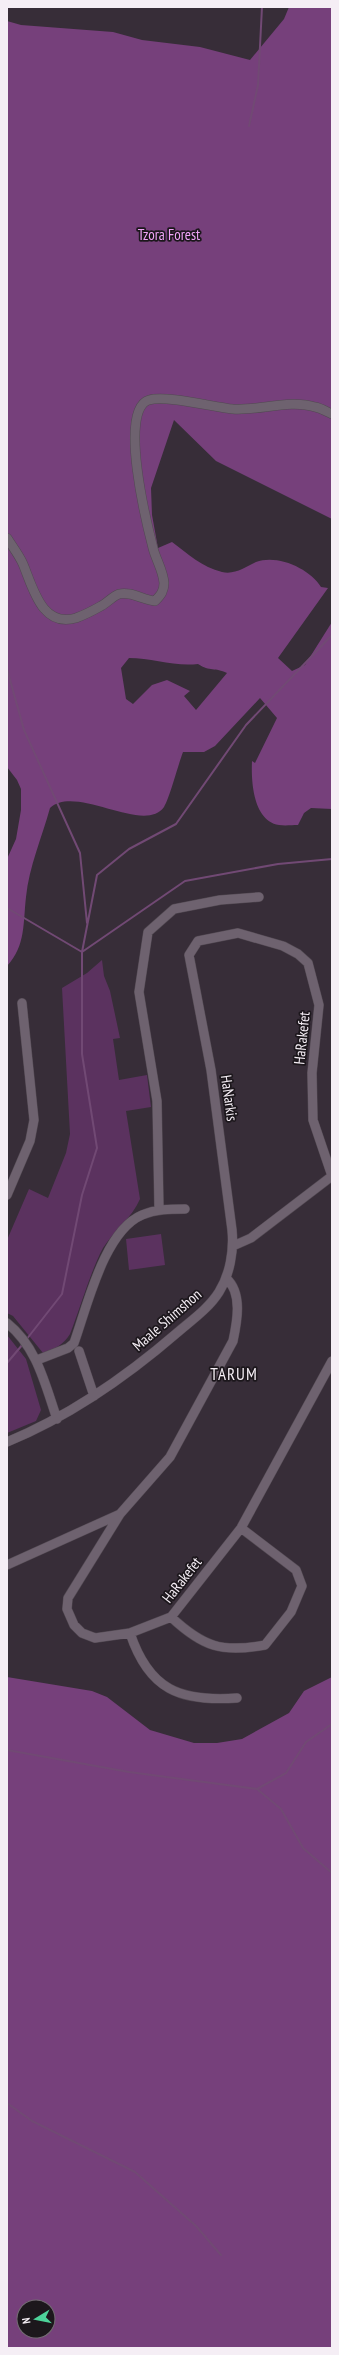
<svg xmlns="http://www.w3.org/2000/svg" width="339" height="2355" viewBox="0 0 339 2355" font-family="'PT Sans Narrow',sans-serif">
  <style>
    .green { fill: #5b325f }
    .forest { fill: #76407b; fill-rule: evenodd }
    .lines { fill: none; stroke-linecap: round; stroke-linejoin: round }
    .stream { stroke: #714974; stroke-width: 2 }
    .minor-casing { stroke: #524952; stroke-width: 10 }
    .minor { stroke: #6e626f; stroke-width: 9 }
    .labels { text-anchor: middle; stroke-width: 3.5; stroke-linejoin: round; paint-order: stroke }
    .park-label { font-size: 15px; fill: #f1a4f8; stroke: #1c171c }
    .street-label { font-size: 15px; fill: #f5eef5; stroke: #1c171c }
    .quarter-label { font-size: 17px; letter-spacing: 1px; fill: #f5eef5; stroke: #1c171c }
  </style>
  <rect width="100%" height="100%" fill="#372d38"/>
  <!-- green -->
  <path class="green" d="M102,960L104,976L110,991L120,1038L113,1039L119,1080L147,1075L151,1107L126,1111L140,1199C132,1218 114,1231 103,1248C91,1270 80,1309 70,1334C65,1343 53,1351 43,1353L13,1316L7,1313V1240L29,1189L48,1198L66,1153L70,1134L62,988L87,973Z
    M161,1234L165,1265L129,1270L126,1239Z
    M7,1335L26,1359L41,1410L36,1421L7,1433Z"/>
  <!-- forest -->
  <path class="forest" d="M289,7H332V519L216,461L174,420L151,488L152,515L158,548L172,542C188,554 202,567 222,572C235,575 245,567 256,562C278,554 310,569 321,587L328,588L278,658L292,671L305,665L332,622V809L311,808L304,813L298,825C292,825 285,826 279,825C253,821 251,781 252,761L255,763L277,718L260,698L215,746L204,752H183C178,765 170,797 164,807C144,835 76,784 50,808C42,837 29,867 26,897C23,922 26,946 7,966V859L16,839L21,810V789L17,780L7,767V21L21,25L113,32L142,40L200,47L250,60L284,19ZM129,658C152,658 175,667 198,664C210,672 215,667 227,673L196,710L184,696L190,691L167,680L152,685L133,704L126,699L121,668Z
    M7,1677L92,1691L107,1697L150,1730L194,1743H217L242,1739L289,1713L304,1691L332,1677V2348H7ZM24,2307H48V2331H24Z"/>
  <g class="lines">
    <!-- stream -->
    <path class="stream" d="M249,126L258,85L262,7
      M7,669L24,730L80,853L87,923
      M7,908L82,952L185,881L278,864L332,859
      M26,1340L62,1294L82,1195L97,1148L82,1054V952L97,875L129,849L176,824L246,725L332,635
      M7,1363L23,1344
      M7,1750L129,1772L257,1789L286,1773L306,1742L332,1724
      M257,1789L281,1809L303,1848L332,1873
      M7,2103L32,2121L135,2172L196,2226L221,2255"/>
    <!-- minor casing -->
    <g class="minor-casing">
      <path id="minor" d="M7,538C12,546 19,555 23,564C33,588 42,628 76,618C84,615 94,610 101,606C107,603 113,596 119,594C131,591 143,600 155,601C161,595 164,591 164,583C163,570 156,560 153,548C147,525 118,409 149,400C166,395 213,407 233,409C259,411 290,399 315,407C321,408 327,412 332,414
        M7,1195L30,1141L34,1120L22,1003
        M159,1209L157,1101L139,992L148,932L174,909L220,900L259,897
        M233,1246L251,1238L332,1176
        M7,1323C37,1347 45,1384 57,1419
        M79,1351L94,1396
        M37,1360L68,1348L74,1343C87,1307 104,1231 142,1215C156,1209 170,1209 185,1209
        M7,1442C70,1416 126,1377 178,1332C192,1320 209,1308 219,1292C230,1274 234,1251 232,1230L211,1070L189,955L198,941L238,933L283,946L298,954L308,963L319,1005L312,1073L313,1120L332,1176
        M120,1514L68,1598L67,1609L74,1625L82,1633L95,1638L130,1633L171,1617L241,1528L332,1361
        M7,1565L120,1514L170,1457L233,1341C237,1322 243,1293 226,1278
        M171,1617C203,1647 222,1653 265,1645L291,1612L302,1586L296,1570L241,1528
        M130,1633C149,1690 180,1702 237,1698"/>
    </g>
    <!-- minor -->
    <use href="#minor" class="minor"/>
  </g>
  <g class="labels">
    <!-- park labels -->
    <g class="park-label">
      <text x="169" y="240">Tzora Forest</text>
    </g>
    <!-- street labels -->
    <g class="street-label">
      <text transform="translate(302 1038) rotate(-84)" y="5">HaRakefet</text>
      <text transform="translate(229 1098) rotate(82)" y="5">HaNarkis</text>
      <text transform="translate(167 1320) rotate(-41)" y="5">Maale Shimshon</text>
      <text transform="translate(182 1580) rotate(-52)" y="5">HaRakefet</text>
    </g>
    <!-- quarter labels -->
    <g class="quarter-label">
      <text x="234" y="1380">TARUM</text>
    </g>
  </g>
  <!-- border -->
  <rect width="339" height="2355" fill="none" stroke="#f5eef5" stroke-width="16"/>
  <!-- north arrow -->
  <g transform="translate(36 2319) rotate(260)"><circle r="19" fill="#1c171c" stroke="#736d73"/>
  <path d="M0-3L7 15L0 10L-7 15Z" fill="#4dd39a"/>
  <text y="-6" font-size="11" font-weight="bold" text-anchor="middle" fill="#f5eef5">N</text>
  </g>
</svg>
